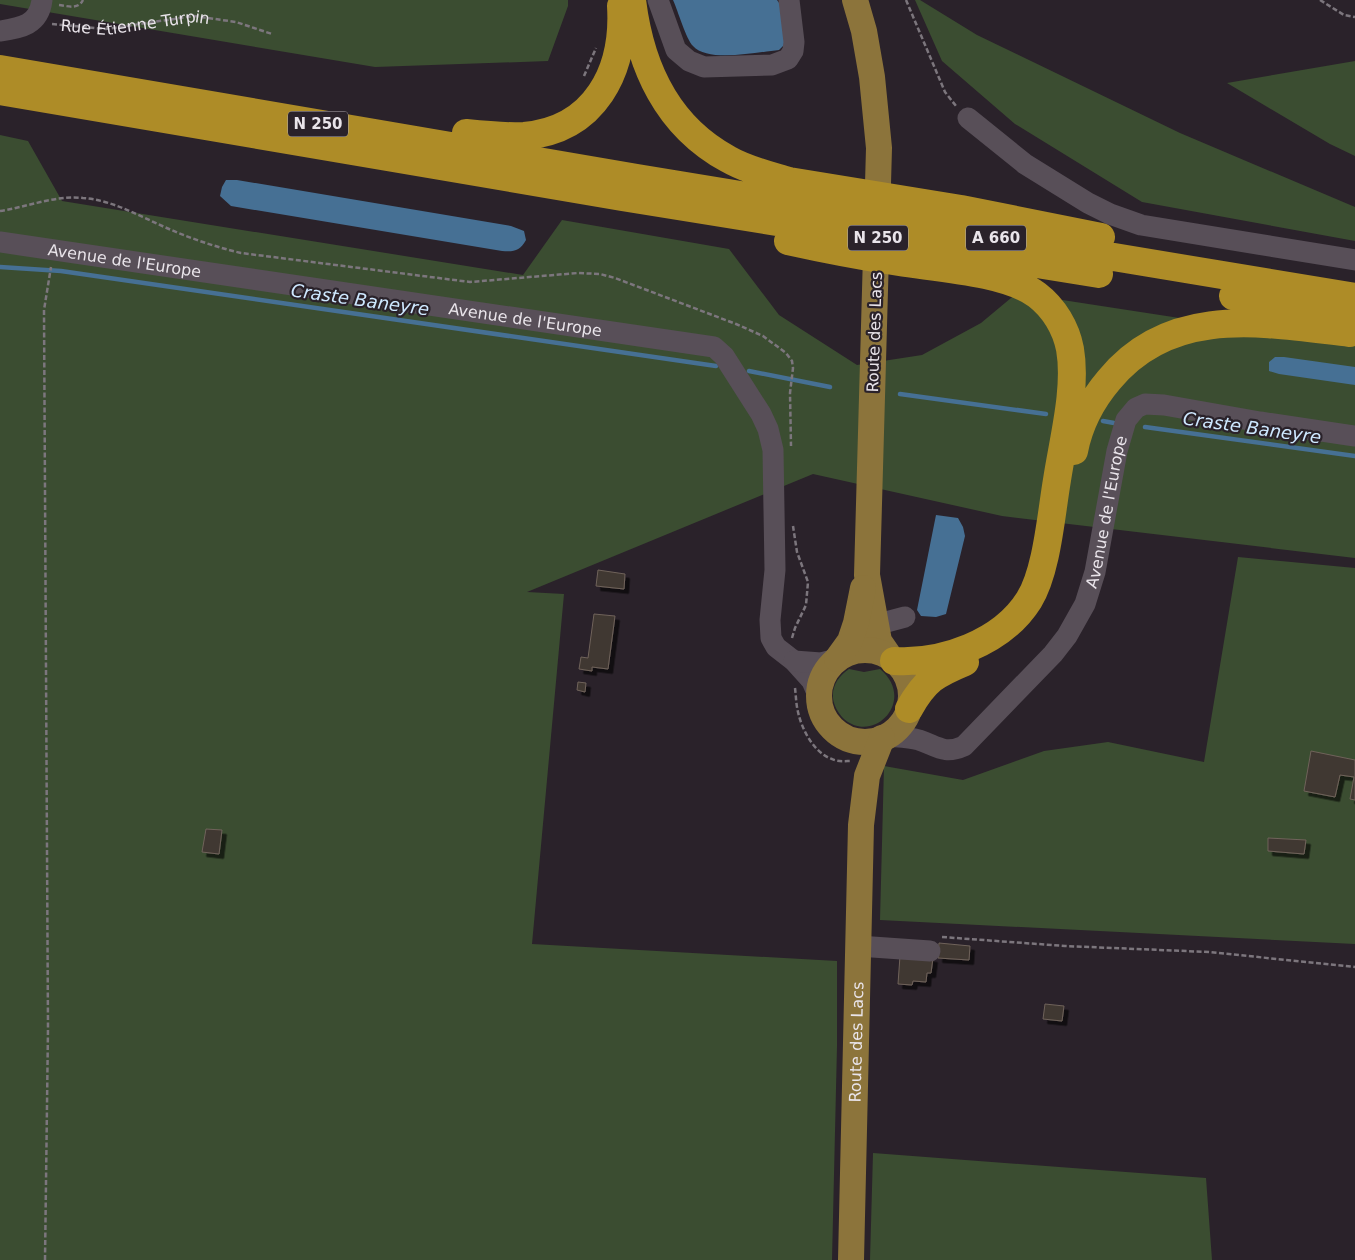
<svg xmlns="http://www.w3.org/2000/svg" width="1355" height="1260" viewBox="0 0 1355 1260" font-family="'DejaVu Sans',sans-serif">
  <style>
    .green { fill: #3b4d31 }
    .water { fill: #467094 }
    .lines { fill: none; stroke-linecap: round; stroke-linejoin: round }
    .stream { stroke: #467094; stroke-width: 4.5 }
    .building { fill: #413730; stroke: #6f635b; filter: url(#shadow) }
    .path { stroke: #7c767d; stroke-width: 2.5; stroke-dasharray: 5 2.5; stroke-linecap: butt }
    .minor { stroke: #584f58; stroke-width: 21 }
    .major { stroke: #8c743b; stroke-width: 26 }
    .highway { stroke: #ae8c27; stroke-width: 28 }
    .labels { text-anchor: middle; stroke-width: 4.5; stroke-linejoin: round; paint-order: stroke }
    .shield { fill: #2a222a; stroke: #b0aab0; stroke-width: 1 }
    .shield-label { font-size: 15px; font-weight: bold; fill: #e9e4ea }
    .street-label { font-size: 16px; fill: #e9e4ea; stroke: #2a222a }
    .water-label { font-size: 18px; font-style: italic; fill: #cee8ff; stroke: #2a222a }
  </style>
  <defs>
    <filter id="shadow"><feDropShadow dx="4.5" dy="4.5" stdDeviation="0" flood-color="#0009"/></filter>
  </defs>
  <rect width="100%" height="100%" fill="#2a222a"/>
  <!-- green -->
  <path class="green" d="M0,0H568V6L548,61L375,67L0,4Z
    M915,0H920L977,35L1180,133L1355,207V241L1142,202L1015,124L942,61Z
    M1355,61V156L1330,144L1227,83Z
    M0,135L28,141L62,201L523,275L562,220L729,249L779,315L857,365L922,355L981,323L1017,293L1355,345V558L1002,516L813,474L527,592L564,594L532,944L837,961V1046L832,1260H0Z
    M1238,557L1355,568V944L880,920L884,766L963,780L1044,751L1108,742L1204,762Z
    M849,669L864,672L880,669C917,700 874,745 844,719C838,713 834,706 833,698C832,685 839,676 849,669Z
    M873,1153L1206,1178L1212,1260H870Z"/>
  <!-- water -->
  <path class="water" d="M673,0H777L782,7L787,42L779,50C757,52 708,63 693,46C686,39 678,11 673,0Z
    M226,180H237L511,226L524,231L526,240C520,251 514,252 502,251L231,206L220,196L222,187Z
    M1275,357H1284L1355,367V385L1279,374L1269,371V362Z
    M936,515L958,518L963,527L965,536L946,614L936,617L921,616L917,610Z"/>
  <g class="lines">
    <!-- stream -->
    <path class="stream" d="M0,267L61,271L716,366
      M749,371L830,387
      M900,394L1046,414
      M1103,421L1114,423
      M1145,427L1355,456"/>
  </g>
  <!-- building -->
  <path class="building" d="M598,570L625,574L624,589L596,586Z
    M594,614L615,616L608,669L592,667V671L579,669L581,657L588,658Z
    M578,682L586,683L585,692L577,690Z
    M1311,751L1355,760V800L1350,799L1354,777L1340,775L1335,797L1304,791Z
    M206,829L222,830L219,854L202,852Z
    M1268,838L1306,840L1304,854L1268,851Z
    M939,943L970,946L969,960L938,958Z
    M900,956L933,958L931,973H927L926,982L913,981L912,985L898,984Z
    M1045,1004L1064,1006L1062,1021L1043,1019Z"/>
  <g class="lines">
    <!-- path -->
    <g class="path">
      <path d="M906,0L945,92L956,106"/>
      <path d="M1320,0L1344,15L1355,17"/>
      <path d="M59,5C68,6 78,10 83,0"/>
      <path id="s1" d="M52,24L106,29L194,16L236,22L272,34"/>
      <path d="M584,76L596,48"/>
      <path d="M0,211C27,207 55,195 83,198C113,200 141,217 169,229C192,239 216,247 241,253L470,282L578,273L600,274L615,278L736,324L763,336L786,353L792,361L793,368L790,393L791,446"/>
      <path d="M792,638L795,628L806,605L808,582L797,552L793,526"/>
      <path d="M795,688C796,696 796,704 798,712C802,730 814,753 832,759C838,762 845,761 852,761"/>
      <path d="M942,937L1065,946L1209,952L1355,967"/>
      <path d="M45,1260L48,1028L44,310L51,267"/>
    </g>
    <!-- minor -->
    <g class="minor">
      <path d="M658,0L676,50L689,61L704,67L772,65L788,59L793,51L794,42L789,0"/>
      <path d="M0,31C21,28 39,25 42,0"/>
      <path d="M968,118L1025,164L1088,203L1110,214L1141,225L1355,260"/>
      <path id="s2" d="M0,242L714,347L724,356L761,414L768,429L773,450L775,570L770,620L771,638L776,647L794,661L812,681L818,695"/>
      <path d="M875,625L905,617"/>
      <path d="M794,661L821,663L837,659"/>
      <path id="s3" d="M887,736C897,737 909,737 919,740C937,746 944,755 964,746L1053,654L1067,636L1085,604L1095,572L1117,451L1126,420L1136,408L1145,404L1164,405L1260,422L1355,436"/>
      <path d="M858,946L930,951"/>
    </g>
    <!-- major -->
    <g class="major">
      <path d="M855,0L864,31L872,77L879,148L867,575L879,641L890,657"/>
      <circle cx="865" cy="696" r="46"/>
      <path d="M837,659L850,641L856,623L863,588"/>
      <path id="s4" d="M851,1260L861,825L867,776L882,738"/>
    </g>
    <!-- highway -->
    <path class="highway" d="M632,0C640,66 667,126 728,159C747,170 769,175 789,181L961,209L1101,237
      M0,69L637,178L1355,297
      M0,91L622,197L1099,274
      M466,133C485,135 505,137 524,136C595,130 625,71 621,6
      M788,241C824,249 861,256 899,262C937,268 1006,272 1037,295C1054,308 1066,328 1070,349C1077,389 1063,440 1057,480C1051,515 1047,571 1029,600C1002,643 942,664 894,661
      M1233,296L1355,316
      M1074,451C1079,425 1092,400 1109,380C1171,304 1264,323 1350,333
      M909,709C925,680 936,674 965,662"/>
  </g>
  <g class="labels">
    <!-- shield labels -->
    <g class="shield">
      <rect x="288" y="111.5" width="60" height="25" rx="4"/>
      <rect x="848" y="225.5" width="60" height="25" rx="4"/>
      <rect x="966" y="225.5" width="60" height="25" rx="4"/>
    </g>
    <g class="shield-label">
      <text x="318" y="129">N 250</text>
      <text x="878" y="243">N 250</text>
      <text x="996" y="243">A 660</text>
    </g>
    <!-- street labels -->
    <g class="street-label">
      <text dy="6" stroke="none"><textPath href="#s1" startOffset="84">Rue Étienne Turpin</textPath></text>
      <text dy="6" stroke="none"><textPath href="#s2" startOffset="126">Avenue de l'Europe</textPath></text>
      <text dy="6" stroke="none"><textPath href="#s2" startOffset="531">Avenue de l'Europe</textPath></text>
      <text transform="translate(874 332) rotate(-88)" y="6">Route des Lacs</text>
      <text dy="6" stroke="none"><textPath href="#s3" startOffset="362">Avenue de l'Europe</textPath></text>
      <text dy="6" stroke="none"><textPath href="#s4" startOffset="218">Route des Lacs</textPath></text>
    </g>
    <!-- water labels -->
    <g class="water-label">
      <text transform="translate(360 300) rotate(8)" y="6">Craste Baneyre</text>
      <text transform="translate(1252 428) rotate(8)" y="6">Craste Baneyre</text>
    </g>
  </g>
</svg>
